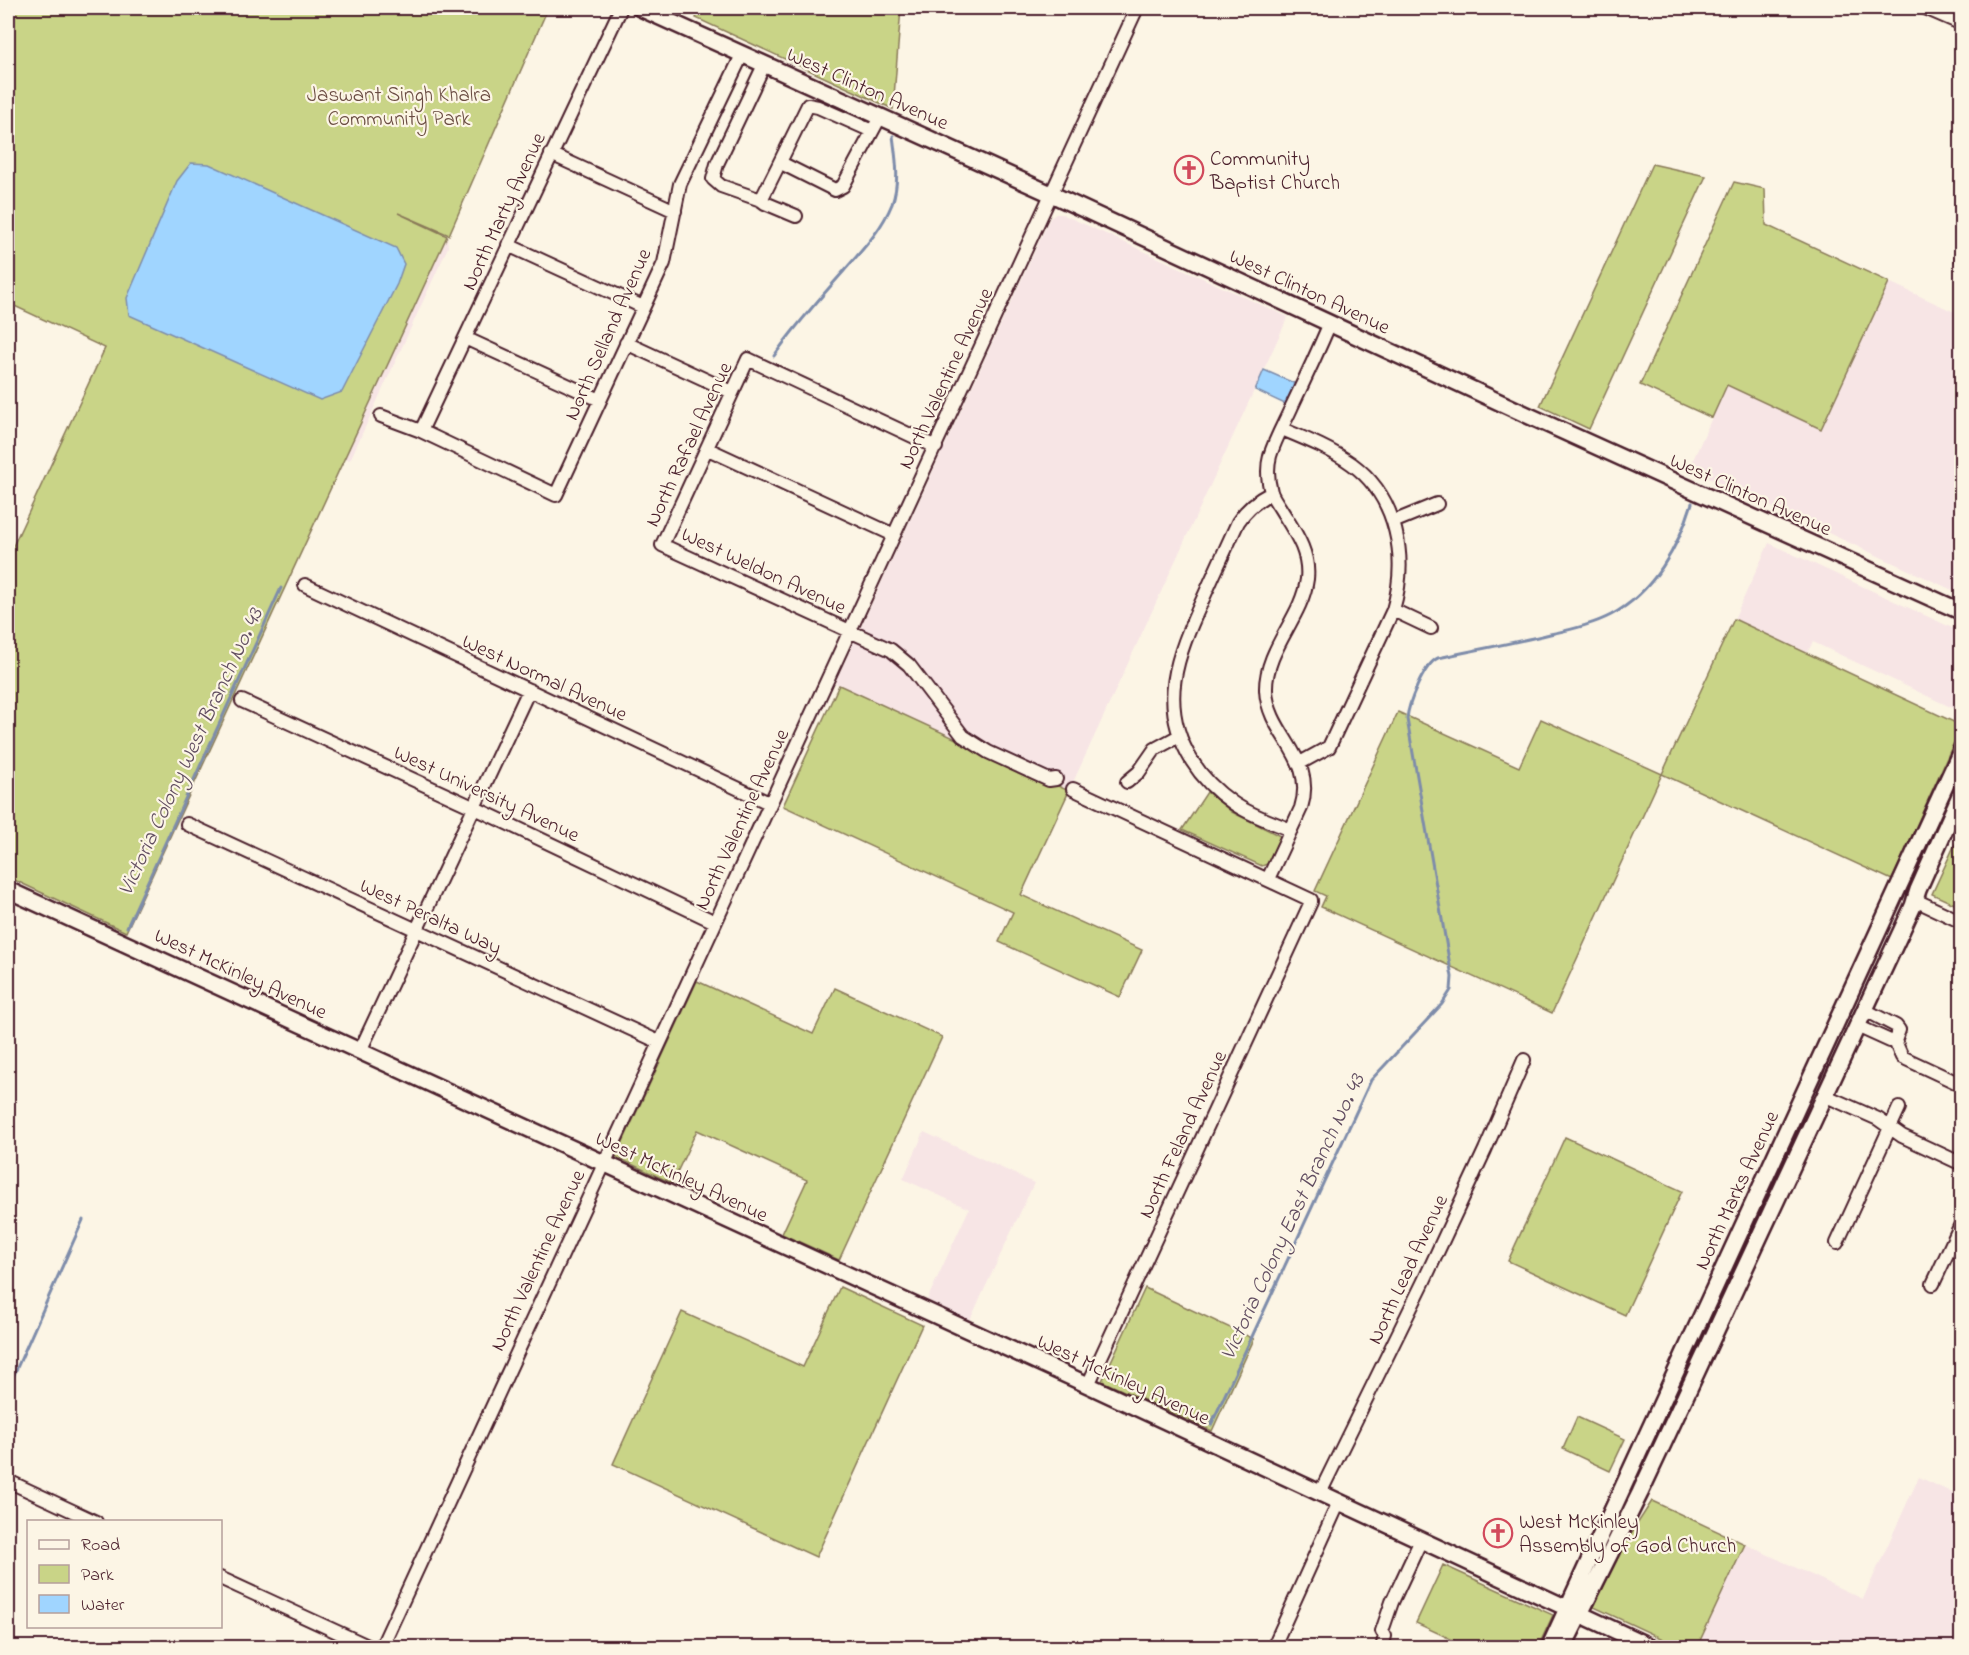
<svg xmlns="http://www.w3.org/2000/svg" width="1969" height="1655" viewBox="0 0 1969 1655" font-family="'Indie Flower',sans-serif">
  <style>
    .built { fill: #f7e5e5 }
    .green { fill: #c9d487; stroke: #8a7a59; stroke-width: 1.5 }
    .water { fill: #a0d5ff; stroke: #7e8caa; stroke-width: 1.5 }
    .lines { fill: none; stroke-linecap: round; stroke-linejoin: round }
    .stream { stroke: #7e8caa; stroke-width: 3 }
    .minor-casing { stroke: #4a1f2b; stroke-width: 16 }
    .major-casing { stroke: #4a1f2b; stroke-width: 20 }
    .minor { stroke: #fcf5e5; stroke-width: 12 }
    .major { stroke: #fcf5e5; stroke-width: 15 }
    .labels { text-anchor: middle; stroke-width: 4.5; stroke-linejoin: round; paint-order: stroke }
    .street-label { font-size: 21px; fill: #4a1f2b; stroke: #fcf5e5 }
    .park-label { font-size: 21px; fill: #6a4c42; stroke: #fcf5e5 }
    .poi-label { font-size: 21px; fill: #4a1f2b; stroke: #fcf5e5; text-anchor: start }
    .water-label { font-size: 22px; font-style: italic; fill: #604c60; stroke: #fcf5e5 }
  </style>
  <rect width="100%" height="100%" fill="#fcf5e5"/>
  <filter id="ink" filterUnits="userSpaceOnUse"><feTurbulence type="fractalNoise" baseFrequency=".0167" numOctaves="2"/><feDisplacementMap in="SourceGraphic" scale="12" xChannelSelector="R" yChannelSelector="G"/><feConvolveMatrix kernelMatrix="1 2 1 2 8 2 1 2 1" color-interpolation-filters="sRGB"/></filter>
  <g filter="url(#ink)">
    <!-- built -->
    <path class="built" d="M1056,214H1062L1288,317L1069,791L835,683L1050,218Z
      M447,236L448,247L350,460L345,458Z
      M1889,282L1961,315V594L1689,469L1727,384L1821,428Z
      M1769,543L1961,632V712L1813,642L1807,653L1734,619Z
      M924,1132L1034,1183L970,1320L927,1300L969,1209L903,1179Z
      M1919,1477L1961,1497V1647L1697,1648L1745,1544L1863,1599Z"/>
    <!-- green -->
    <path class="green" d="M8,8H548L449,235L398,213L447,236L126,932L8,877V557L105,348L8,303Z
      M701,8H901L893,109L696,18Z
      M1652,164L1706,176L1589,429L1540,406Z
      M1734,182L1765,189L1766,225L1889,282L1821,429L1727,385L1712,418L1640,385Z
      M1734,619L1956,723L1959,731L1892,880L1662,774L1552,1013L1321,907L1326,896L1315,891L1398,712L1519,767L1541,719L1662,774Z
      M839,685L1069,791L1021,895L1142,950L1120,997L999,942L1013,912L783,806Z
      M1207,792L1232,812L1280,836V840L1270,863L1262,866L1182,830Z
      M1961,831V907L1932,894Z
      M697,981L813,1034L835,988L942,1037L839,1260L782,1234L807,1180L697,1130L672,1183L616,1157Z
      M1565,1137L1682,1191L1625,1315L1508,1261Z
      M840,1287L922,1325L816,1557L613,1464L682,1312L803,1367Z
      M1145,1288L1254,1339L1212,1431L1102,1381Z
      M1577,1417L1625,1439L1610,1471L1563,1449Z
      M1652,1501L1745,1544L1697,1647H1680L1594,1607L1621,1549Z
      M1443,1565L1553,1615L1538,1647H1468L1416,1623Z"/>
    <!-- water -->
    <path class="water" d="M191,163L209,164L396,248L404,264L397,284L342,392L320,400L129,315L127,298L177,181Z
      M1264,370L1296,384L1287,405L1255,390Z"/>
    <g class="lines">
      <!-- stream -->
      <path class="stream" d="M774,356C795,326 819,299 844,271C862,250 881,231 892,204C900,182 896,159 893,136
        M127,927L281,588
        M8,1388L83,1220
        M1211,1425L1371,1080L1442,1004L1451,990L1452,977L1407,719C1408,704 1424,664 1438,658C1475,650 1513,643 1550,634C1570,630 1592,625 1611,615C1653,593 1679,546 1692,503"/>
      <!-- minor casing -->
      <g class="minor-casing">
        <path id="minor" d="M1925,8L1962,24
          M551,154L675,211
          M778,166L808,105L818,107L872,131
          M761,200L721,186L713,179L717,164L764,65
          M796,216L765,203L761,200L778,166L783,164L835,190L843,186L880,117
          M508,245L643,307
          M1962,258V259
          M465,338L600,400
          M626,343L732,392
          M381,416L421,431L556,495L664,263L680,184L742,55
          M1282,429C1306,439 1331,449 1352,464C1398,498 1408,559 1393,610L1329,747L1300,763
          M421,431L621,8
          M936,447L748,359L662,545L891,650L909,665L963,736L988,752L1049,780L1056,779
          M708,449L894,535
          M1271,493C1257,500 1247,508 1238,522C1226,548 1214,574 1202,601C1177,656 1157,704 1192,761C1202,777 1217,792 1233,803C1250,815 1272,822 1291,830
          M1393,522L1437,504
          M305,585L769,803
          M1393,610L1431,628
          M242,701L475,808L715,922
          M1127,782L1139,772L1155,749L1179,736
          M1073,789L1311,900V902L1088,1385
          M187,824L659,1042
          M1268,879L1301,808C1317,757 1268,736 1266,690C1265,649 1302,618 1307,579C1310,551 1294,531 1280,508C1277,503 1273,498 1271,492C1268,481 1267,467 1270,456C1275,439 1285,422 1292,406C1305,379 1318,351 1330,323
          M1915,900L1962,922
          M1857,1026L1890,1041H1895L1899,1030L1896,1026L1865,1010
          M1895,1041L1902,1057L1962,1085
          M360,1051L529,690
          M1826,1096L1878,1119L1902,1136L1962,1164
          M1837,1243L1899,1108
          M1933,1284L1962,1222
          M8,1481L96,1522
          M1320,1493L1423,1283L1485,1150L1524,1060
          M220,1578L372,1648
          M381,1648L1137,8
          M1273,1648L1339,1502
          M1382,1648L1385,1636L1382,1631L1392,1602L1421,1540"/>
      </g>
      <!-- major casing -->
      <g class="major-casing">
        <path id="major" d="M640,8L1051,194L1525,414L1962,612
          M8,890L1088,1385L1653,1648
          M1549,1648L1962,749
          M1563,1648L1640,1493L1692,1382L1913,906L1918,890L1962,791"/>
      </g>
      <!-- minor -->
      <use href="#minor" class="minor"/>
      <!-- major -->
      <use href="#major" class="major"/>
    </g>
  </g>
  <!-- icons -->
  <defs>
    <g id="church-ring" transform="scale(1.5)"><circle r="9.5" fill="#fcf5e5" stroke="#d1495b" stroke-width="1.5"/><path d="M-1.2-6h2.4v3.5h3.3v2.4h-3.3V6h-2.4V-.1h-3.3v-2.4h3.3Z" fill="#d1495b"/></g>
  </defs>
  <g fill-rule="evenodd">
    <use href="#church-ring" x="1189" y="170"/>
    <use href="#church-ring" x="1498" y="1533"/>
  </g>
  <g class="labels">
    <!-- street labels -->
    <g class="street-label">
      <text transform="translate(868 88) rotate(24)" y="7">West Clinton Avenue</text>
      <text transform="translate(503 211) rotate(-65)" y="7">North Marty Avenue</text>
      <text transform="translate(1310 291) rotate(25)" y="7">West Clinton Avenue</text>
      <text transform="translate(607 334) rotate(-66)" y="7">North Selland Avenue</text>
      <text transform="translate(945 378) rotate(-65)" y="7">North Valentine Avenue</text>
      <text transform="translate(688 444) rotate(-65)" y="7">North Rafael Avenue</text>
      <text transform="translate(1751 494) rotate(24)" y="7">West Clinton Avenue</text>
      <text transform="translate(764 570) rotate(25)" y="7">West Weldon Avenue</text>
      <text transform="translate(545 677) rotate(25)" y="7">West Normal Avenue</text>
      <text transform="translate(487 793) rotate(25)" y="7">West University Avenue</text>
      <text transform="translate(741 819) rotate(-65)" y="7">North Valentine Avenue</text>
      <text transform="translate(431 916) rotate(25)" y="7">West Peralta Way</text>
      <text transform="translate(241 973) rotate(25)" y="7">West McKinley Avenue</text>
      <text transform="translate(1182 1134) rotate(-65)" y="7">North Feland Avenue</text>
      <text transform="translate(682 1176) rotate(25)" y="7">West McKinley Avenue</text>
      <text transform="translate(1736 1190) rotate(-65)" y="7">North Marks Avenue</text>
      <text transform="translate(537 1260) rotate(-65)" y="7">North Valentine Avenue</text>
      <text transform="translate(1407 1269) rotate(-65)" y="7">North Lead Avenue</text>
      <text transform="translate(1124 1379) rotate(25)" y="7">West McKinley Avenue</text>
    </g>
    <!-- park labels -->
    <g class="park-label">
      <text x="399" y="101">Jaswant Singh Khalra<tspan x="399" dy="24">Community Park</tspan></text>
    </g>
    <!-- poi labels -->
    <g class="poi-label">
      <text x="1210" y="165">Community<tspan x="1210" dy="24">Baptist Church</tspan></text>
      <text x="1519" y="1528">West McKinley<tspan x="1519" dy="24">Assembly of God Church</tspan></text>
    </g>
    <!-- water labels -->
    <g class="water-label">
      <text transform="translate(189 751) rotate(-65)" y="8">Victoria Colony West Branch No. 43</text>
      <text transform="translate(1291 1216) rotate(-65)" y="8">Victoria Colony East Branch No. 43</text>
    </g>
  </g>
  <!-- margin -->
  <rect width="1969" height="1655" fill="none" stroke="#fcf5e5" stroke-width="30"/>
  <rect x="15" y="15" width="1939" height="1625" fill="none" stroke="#4a1f2b" stroke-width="2" filter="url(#ink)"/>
  <!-- legend -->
  <rect x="27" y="1520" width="195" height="108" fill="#fcf5e5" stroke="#b59f9b" stroke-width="1.5"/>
  <rect x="39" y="1540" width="30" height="9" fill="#fcf5e5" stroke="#b59f9b" stroke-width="1.5"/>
  <text x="81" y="1550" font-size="18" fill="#4a1f2b">Road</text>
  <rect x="39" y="1565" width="30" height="18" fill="#c9d487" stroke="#b59f9b" stroke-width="1.5"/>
  <text x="81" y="1580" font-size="18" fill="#4a1f2b">Park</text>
  <rect x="39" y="1595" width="30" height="18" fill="#a0d5ff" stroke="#b59f9b" stroke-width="1.5"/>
  <text x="81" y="1610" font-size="18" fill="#4a1f2b">Water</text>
</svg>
